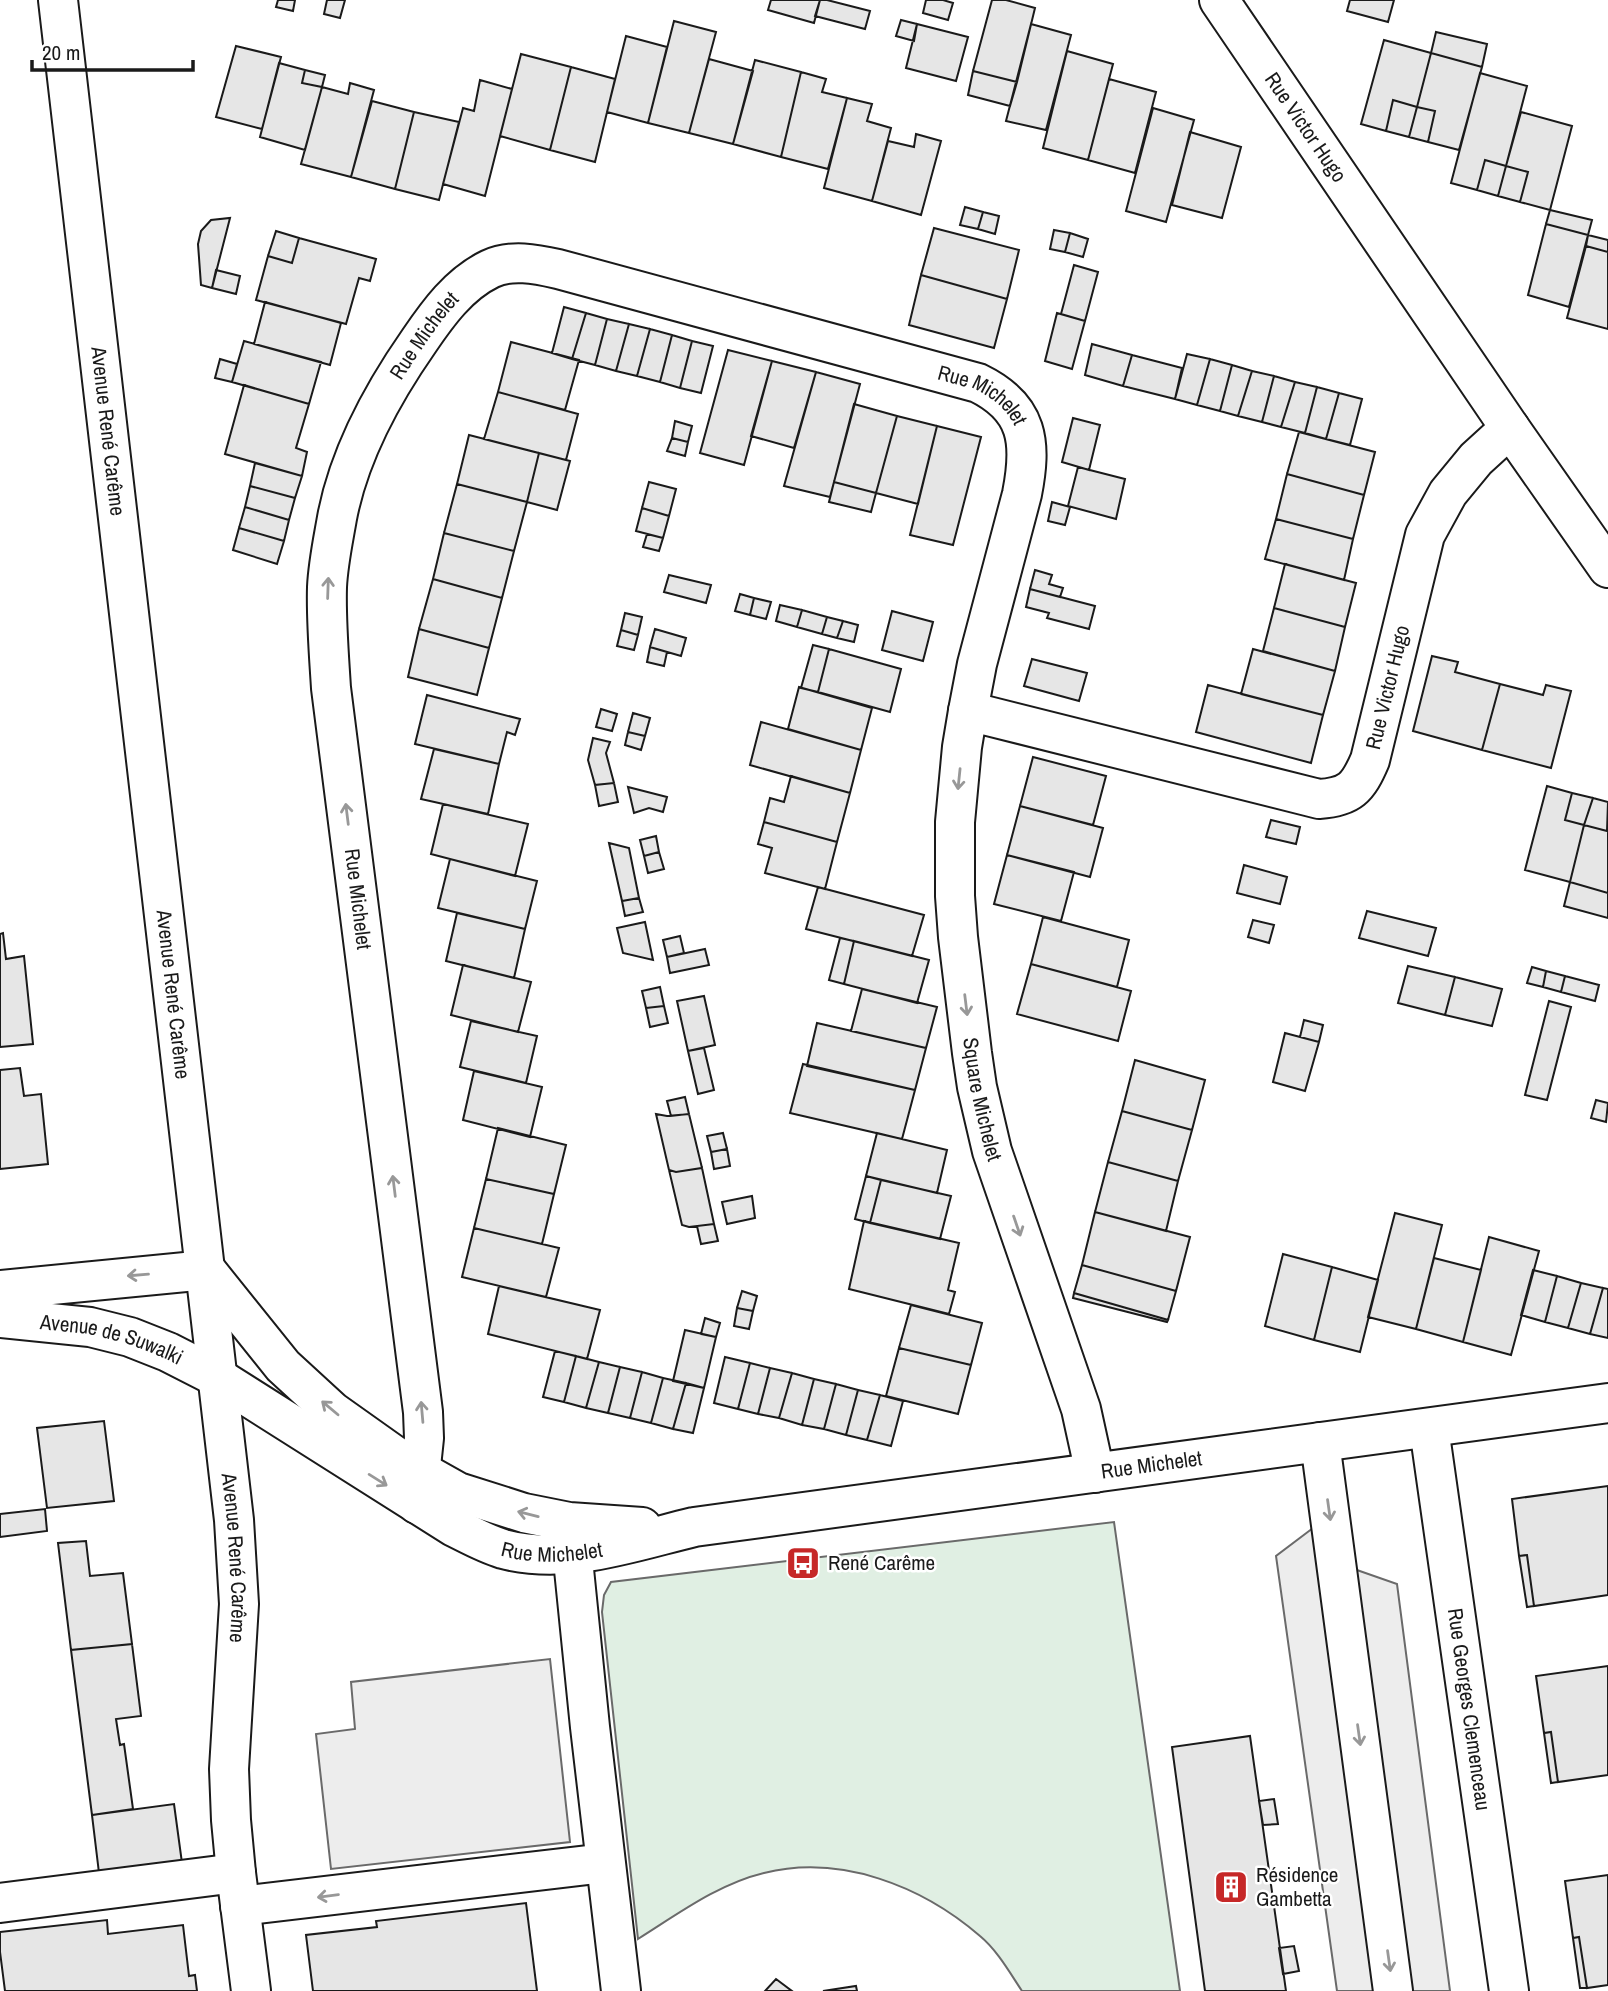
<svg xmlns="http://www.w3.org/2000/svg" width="1608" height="1991" viewBox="0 0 1608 1991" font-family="'Archivo Narrow',sans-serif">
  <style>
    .green { fill: #e0efe3; stroke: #6a6a6a; stroke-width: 2 }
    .parking { fill: #ededed; stroke: #6a6a6a; stroke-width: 2 }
    .building { fill: #e6e6e6; stroke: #1a1a1a; stroke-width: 2 }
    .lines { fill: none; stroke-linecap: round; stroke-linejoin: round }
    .minor-casing { stroke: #1a1a1a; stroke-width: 42 }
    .minor { stroke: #fff; stroke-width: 38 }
    .oneway { stroke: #989898 }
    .labels { text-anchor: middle; stroke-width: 5; stroke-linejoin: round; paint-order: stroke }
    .street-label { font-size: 21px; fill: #1a1a1a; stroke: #fff }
    .poi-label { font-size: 21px; fill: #1a1a1a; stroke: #fff; text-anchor: start }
  </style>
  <rect width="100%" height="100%" fill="#fff"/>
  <!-- green -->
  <path class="green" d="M1114,1522L1180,1991H1022C1010,1973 997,1950 980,1936C922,1886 841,1854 764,1873C718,1884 678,1914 638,1939L602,1612L604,1595L611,1582Z"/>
  <!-- parking -->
  <path class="parking" d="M1313,1528L1378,1991H1337L1276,1556Z
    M1354,1569L1397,1584L1450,1991H1410Z
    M550,1659L570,1842L331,1869L316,1734L355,1729L351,1682Z"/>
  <!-- building -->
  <path class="building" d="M278,0H295L293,11L276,7Z
    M327,0H345L340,18L324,14Z
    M771,0H820L814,23L768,10Z
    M820,0H827L870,11L865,29L815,16Z
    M926,0H943L953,3L948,20L923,13Z
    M992,0H1006L1035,8L1017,82L973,71Z
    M1350,0H1394L1388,22L1347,11Z
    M901,20L917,24L914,41L896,36Z
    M674,21L716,32L689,133L648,123Z
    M917,24L968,37L956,81L906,68Z
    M1031,24L1071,35L1046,130L1006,121Z
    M1436,32L1487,44L1482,67L1431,53Z
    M626,36L667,47L648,123L607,112Z
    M1384,40L1431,53L1417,107L1393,100L1386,131L1361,124Z
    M236,46L281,57L262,129L216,117Z
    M1067,51L1113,64L1088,160L1043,148Z
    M1431,53L1482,67L1459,150L1428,142L1435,111L1417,107Z
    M521,54L571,67L550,150L500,136Z
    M709,59L753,71L733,144L689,133Z
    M755,60L801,72L781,157L733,144Z
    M279,63L305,70L302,83L322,87L305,150L260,137Z
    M571,67L615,79L595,162L550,150Z
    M305,70L325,75L322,87L302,83Z
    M973,71L1017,82L1010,106L968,95Z
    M801,72L826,79L822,92L847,98L828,169L781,157Z
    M1480,73L1527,86L1506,166L1485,160L1477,190L1451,183Z
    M1109,79L1156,92L1135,173L1088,160Z
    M480,80L512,89L485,196L443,184L463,108L474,111Z
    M350,83L374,90L351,177L301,164L322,87L348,94Z
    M847,98L872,104L867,121L891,128L872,201L824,188Z
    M1393,100L1417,107L1409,137L1386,131Z
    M372,101L414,112L395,189L351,177Z
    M1417,107L1435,111L1428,142L1409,137Z
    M1153,108L1194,120L1166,222L1126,211Z
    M414,112L459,122L439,200L395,189Z
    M1521,112L1572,126L1550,210L1520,202L1528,172L1506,166Z
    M1190,132L1241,147L1222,218L1172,205Z
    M916,134L941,141L921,215L872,201L888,141L914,147Z
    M1485,160L1506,166L1498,196L1477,190Z
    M1506,166L1528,172L1520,202L1498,196Z
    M965,207L983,212L978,229L960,225Z
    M1550,210L1592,220L1588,235L1546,224Z
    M983,212L999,216L995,234L978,229Z
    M230,218L212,288L201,285L198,244L201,231L211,220Z
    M1546,224L1588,235L1569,307L1528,295Z
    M934,228L1019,250L1007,299L921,275Z
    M1054,230L1070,233L1065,252L1050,249Z
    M276,231L299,238L292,263L268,256Z
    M1070,233L1088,239L1083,257L1065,252Z
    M1588,235L1608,240V252L1586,246Z
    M299,238L376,259L370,281L359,278L346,324L256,300L268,256L292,263Z
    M1586,246L1608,252V329L1567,318Z
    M1074,265L1098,272L1085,321L1061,314Z
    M216,270L240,276L236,294L212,288Z
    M921,275L1007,299L994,348L909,325Z
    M265,302L341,323L330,365L254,344Z
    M564,307L586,313L572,359L552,353Z
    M586,313L607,319L595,365L572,359Z
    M1057,313L1085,321L1072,369L1045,361Z
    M607,319L629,324L616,371L595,365Z
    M629,324L650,329L637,376L616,371Z
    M650,329L672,335L660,382L637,376Z
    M672,335L692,341L680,388L660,382Z
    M244,341L321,362L309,404L232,382Z
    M692,341L713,346L701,393L680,388Z
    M511,342L579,360L565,410L498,392Z
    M1092,344L1132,355L1123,386L1085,375Z
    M728,350L772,361L744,465L700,453Z
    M1187,354L1210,359L1197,405L1175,399Z
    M1132,355L1182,368L1175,399L1123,386Z
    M220,359L237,364L232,382L215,378Z
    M1210,359L1232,365L1220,411L1197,405Z
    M772,361L816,372L794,448L751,436Z
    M1232,365L1252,371L1238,416L1220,411Z
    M1252,371L1274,376L1262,422L1238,416Z
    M816,372L860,384L830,497L784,486Z
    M1274,376L1295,382L1281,427L1262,422Z
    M1295,382L1317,387L1305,433L1281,427Z
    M244,385L309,404L296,448L307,452L302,476L225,454Z
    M1317,387L1339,393L1326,439L1305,433Z
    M498,392L578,414L566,460L484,439Z
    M1339,393L1362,399L1350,445L1326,439Z
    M854,404L897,416L876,493L834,482Z
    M897,416L937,426L918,504L876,493Z
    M1073,418L1100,425L1089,470L1062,462Z
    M675,421L692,426L688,442L672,438Z
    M937,426L981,437L953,545L910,535Z
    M1299,432L1375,452L1364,495L1287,474Z
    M469,435L539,453L527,502L457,484Z
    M672,438L688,442L685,456L667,451Z
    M539,453L570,461L557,510L527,502Z
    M255,463L302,476L295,498L250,486Z
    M1078,467L1125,479L1116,519L1068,506Z
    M1287,474L1364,495L1353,539L1276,519Z
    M649,482L676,489L669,516L642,508Z
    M834,482L876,493L871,512L829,502Z
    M457,484L527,502L514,551L444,533Z
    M250,486L295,498L289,520L245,507Z
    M1052,502L1070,507L1065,525L1048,521Z
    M245,507L289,520L284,541L239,528Z
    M642,508L669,516L663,538L636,531Z
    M1276,519L1353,539L1344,580L1265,559Z
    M239,528L284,541L277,564L233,550Z
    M444,533L514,551L502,598L433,579Z
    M647,534L663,538L659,551L643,547Z
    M1285,564L1356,583L1345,627L1274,608Z
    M1035,570L1052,575L1049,584L1063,588L1060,597L1030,589Z
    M669,575L711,585L706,603L664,592Z
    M433,579L502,598L489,648L419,629Z
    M1030,589L1095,606L1089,629L1047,618L1049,613L1026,607Z
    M740,594L754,598L750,615L735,611Z
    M754,598L771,602L766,619L750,615Z
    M780,605L802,610L797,627L776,621Z
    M1274,608L1345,627L1335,671L1263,651Z
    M802,610L827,617L822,634L797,627Z
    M892,611L933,622L923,661L882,650Z
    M625,613L642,617L638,635L621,630Z
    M827,617L843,621L837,638L822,634Z
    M843,621L858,625L854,642L837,638Z
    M419,629L489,648L477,695L408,677Z
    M655,629L686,638L681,656L650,647Z
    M621,630L638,635L634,650L617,646Z
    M813,645L829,649L818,692L801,688Z
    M650,647L667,652L664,666L647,662Z
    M829,649L901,669L890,712L818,692Z
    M1253,649L1335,671L1323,715L1241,694Z
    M1432,656L1458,662L1455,672L1500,684L1482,750L1413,731Z
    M1032,659L1087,673L1079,701L1024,686Z
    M1500,684L1543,695L1546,685L1571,691L1551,768L1482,750Z
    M1208,685L1323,715L1311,763L1196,732Z
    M799,687L872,708L861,750L788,729Z
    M427,695L520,719L515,735L507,732L499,764L415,744Z
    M601,709L617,714L612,731L596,727Z
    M633,713L650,718L645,736L628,732Z
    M761,722L861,750L850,793L750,765Z
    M628,732L645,736L641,750L625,745Z
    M593,738L610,742L606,753L614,783L595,785L588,760Z
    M434,749L499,764L488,814L421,799Z
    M1033,757L1106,776L1093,825L1020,806Z
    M791,776L850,793L837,842L764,822L770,798L784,802Z
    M614,783L618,802L599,806L595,785Z
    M1547,786L1572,793L1565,820L1584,825L1570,882L1525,870Z
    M628,787L667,797L663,812L649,808L634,813Z
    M1572,793L1593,798L1584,825L1565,820Z
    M1593,798L1608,802L1607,831L1584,825Z
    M443,804L528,824L515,876L431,854Z
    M1020,806L1103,828L1090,877L1007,855Z
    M1271,820L1300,827L1296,844L1266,837Z
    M764,822L837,842L825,889L765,873L772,848L758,844Z
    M1584,825L1607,831L1608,827V893L1570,882Z
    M656,836L659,852L644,856L640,840Z
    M609,843L629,848L639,898L622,901Z
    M659,852L664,869L648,873L644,856Z
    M1007,855L1074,872L1061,921L994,904Z
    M450,859L537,881L525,929L438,908Z
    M1244,865L1287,877L1280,904L1237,893Z
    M1570,882L1608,893V918L1564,906Z
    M818,887L924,915L912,956L806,929Z
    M639,898L643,912L625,916L622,901Z
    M1367,911L1436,928L1428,956L1359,938Z
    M457,913L525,929L514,978L446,961Z
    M1043,917L1129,940L1117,987L1031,964Z
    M1253,920L1274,925L1269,943L1248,937Z
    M645,922L653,960L623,953L617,928Z
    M3,933L6,959L24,956L33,1044L0,1047V934Z
    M680,936L684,953L667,957L663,940Z
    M840,938L854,941L844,984L829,980Z
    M854,941L929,960L917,1003L844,984Z
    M705,949L709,965L670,973L667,957Z
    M1031,964L1131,991L1118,1041L1017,1014Z
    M463,965L531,982L518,1032L451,1015Z
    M1408,966L1455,977L1445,1015L1398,1003Z
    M1532,967L1546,971L1543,987L1527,983Z
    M1546,971L1565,976L1561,992L1543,987Z
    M1565,976L1599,985L1595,1001L1561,992Z
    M1455,977L1502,989L1492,1026L1445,1015Z
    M660,987L664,1006L646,1008L642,991Z
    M862,989L937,1007L926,1048L851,1031Z
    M704,996L715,1045L688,1051L677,1001Z
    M1549,1001L1571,1007L1547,1100L1525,1095Z
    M664,1006L668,1023L650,1027L646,1008Z
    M1304,1020L1323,1025L1319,1042L1300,1037Z
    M471,1021L537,1036L526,1083L460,1067Z
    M817,1023L926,1048L915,1090L807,1066Z
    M1285,1033L1319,1042L1305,1091L1273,1082Z
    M704,1048L714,1090L698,1094L688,1051Z
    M1135,1060L1205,1080L1192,1130L1122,1111Z
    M803,1064L915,1090L902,1139L790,1113Z
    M20,1068L24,1096L41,1094L48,1164L0,1169V1070Z
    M474,1071L542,1087L530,1137L463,1120Z
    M685,1097L689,1114L671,1116L667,1101Z
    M1596,1100L1608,1103L1606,1122L1591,1118Z
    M1122,1111L1192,1130L1178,1181L1108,1162Z
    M656,1114L667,1116L689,1114L702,1168L676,1172L669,1170Z
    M498,1128L566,1145L554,1194L486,1179Z
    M723,1133L727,1149L711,1152L707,1136Z
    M877,1133L947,1150L937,1193L866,1176Z
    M727,1149L730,1166L714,1169L711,1152Z
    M1108,1162L1178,1181L1166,1231L1095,1212Z
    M702,1168L714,1224L689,1227L682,1225L669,1170L676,1172Z
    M866,1176L881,1180L870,1223L855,1219Z
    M486,1179L554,1194L542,1244L474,1228Z
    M881,1180L951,1196L940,1239L870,1223Z
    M752,1196L755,1218L727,1224L722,1202Z
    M1095,1212L1190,1237L1176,1291L1082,1265Z
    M1395,1213L1442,1225L1416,1329L1368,1317Z
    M864,1221L959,1243L948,1290L955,1292L949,1314L849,1289Z
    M714,1224L718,1241L701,1244L697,1226Z
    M474,1228L559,1248L546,1297L462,1277Z
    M1489,1237L1539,1251L1511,1355L1463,1342Z
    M1283,1254L1332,1267L1314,1340L1265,1326Z
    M1434,1258L1481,1270L1463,1342L1416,1329Z
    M1082,1265L1176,1291L1168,1320L1074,1293Z
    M1332,1267L1378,1280L1360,1352L1314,1340Z
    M1533,1270L1557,1276L1545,1322L1521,1315Z
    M1557,1276L1581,1283L1568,1328L1545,1322Z
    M1581,1283L1603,1288L1590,1334L1568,1328Z
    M499,1286L600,1310L587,1359L488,1334Z
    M1603,1288L1608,1289V1338L1590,1334Z
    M742,1291L757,1296L753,1311L737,1308Z
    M1074,1293L1168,1320L1167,1322L1073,1298Z
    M911,1305L982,1323L971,1365L899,1348Z
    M737,1308L753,1311L749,1329L734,1326Z
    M705,1318L720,1323L716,1337L701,1334Z
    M685,1330L716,1337L704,1388L673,1381Z
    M899,1348L971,1365L958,1414L886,1396Z
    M555,1351L576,1356L564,1402L543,1397Z
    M576,1356L599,1362L586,1408L564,1402Z
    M725,1357L750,1363L738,1409L714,1403Z
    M599,1362L620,1367L608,1413L586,1408Z
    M750,1363L770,1368L758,1414L738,1409Z
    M620,1367L642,1372L630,1418L608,1413Z
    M770,1368L792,1373L779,1418L758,1414Z
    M642,1372L663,1378L651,1423L630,1418Z
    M792,1373L814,1379L802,1425L779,1418Z
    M663,1378L686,1383L673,1429L651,1423Z
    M814,1379L836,1384L824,1429L802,1425Z
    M686,1383L704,1388L693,1433L673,1429Z
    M836,1384L858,1390L846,1435L824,1429Z
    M858,1390L880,1395L867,1440L846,1435Z
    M880,1395L903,1401L891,1446L867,1440Z
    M104,1421L114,1501L47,1508L37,1428Z
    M1608,1486V1595L1534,1606L1527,1555L1519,1556L1512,1499Z
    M45,1509L47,1531L0,1537V1514Z
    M86,1541L90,1576L123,1573L132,1644L71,1650L58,1543Z
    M1527,1555L1534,1606L1527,1607L1519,1556Z
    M132,1644L141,1716L116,1719L120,1745L124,1744L133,1809L92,1815L71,1650Z
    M1608,1666V1775L1558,1782L1551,1732L1544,1733L1536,1676Z
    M1551,1732L1558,1782L1551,1783L1544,1733Z
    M1250,1736L1286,1991H1205L1172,1747Z
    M1274,1799L1278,1824L1263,1825L1259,1801Z
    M174,1804L182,1863L99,1873L92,1815Z
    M1608,1875V1985L1587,1988L1579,1937L1573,1938L1565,1881Z
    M526,1903L537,1991H313L306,1935L377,1927L376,1921Z
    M107,1920L108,1934L183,1925L189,1976L195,1975L197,1991H5L0,1952V1932Z
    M1579,1937L1587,1988H1580L1573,1938Z
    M1294,1946L1299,1971L1283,1974L1279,1948Z
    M776,1979L792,1991H765Z
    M856,1986L857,1991H823Z"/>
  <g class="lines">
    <!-- minor casing -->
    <g class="minor-casing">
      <g id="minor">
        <path id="s1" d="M58,0L234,1520L239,1604L229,1769L231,1820L236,1873L251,1991"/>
        <path id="s2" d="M1219,0L1510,428L1608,568"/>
        <path id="s3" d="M968,711L1319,799C1350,797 1358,788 1370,760L1425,535L1448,493L1476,459L1510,428"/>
        <path d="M206,1270L283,1366L332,1411L401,1460L458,1492L524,1513L569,1522L642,1527"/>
        <path d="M0,1290L206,1270"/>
        <path id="s4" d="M0,1318L90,1327L130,1337L168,1352L217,1377L454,1527C470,1535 486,1544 503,1549C567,1566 632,1542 694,1527L1608,1403"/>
        <path id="s5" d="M1429,1428L1509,1991"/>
        <path d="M1320,1442L1393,1991"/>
        <path id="s6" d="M417,1504L424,1438L423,1412L331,688C329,655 326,621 327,587C328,564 333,541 337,518C349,454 382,394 419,341C438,313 459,284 490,269C511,259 536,264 558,269L978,383C1029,408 1032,443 1022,494L977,664L968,711L962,747L955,822V896L958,937L972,1053L977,1087L992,1151L1081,1409L1095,1473"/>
        <path d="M570,1530L590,1727L621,1991"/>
        <path d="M0,1903L236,1873"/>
        <path d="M240,1906L605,1863"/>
      </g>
    </g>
    <!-- minor -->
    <use href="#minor" class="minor"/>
  </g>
  <!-- one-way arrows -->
  <defs><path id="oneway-shaft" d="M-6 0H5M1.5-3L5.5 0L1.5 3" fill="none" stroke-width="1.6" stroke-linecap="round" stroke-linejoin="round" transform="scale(1.75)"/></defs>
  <g class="oneway">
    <use href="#oneway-shaft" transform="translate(328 588) rotate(-88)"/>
    <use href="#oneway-shaft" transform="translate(959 779) rotate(96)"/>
    <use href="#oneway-shaft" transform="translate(347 814) rotate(-97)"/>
    <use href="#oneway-shaft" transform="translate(966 1005) rotate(83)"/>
    <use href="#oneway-shaft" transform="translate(394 1186) rotate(-97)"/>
    <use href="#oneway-shaft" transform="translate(1017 1226) rotate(71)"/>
    <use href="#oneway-shaft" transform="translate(138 1275) rotate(175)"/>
    <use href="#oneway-shaft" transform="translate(330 1408) rotate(-140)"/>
    <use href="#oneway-shaft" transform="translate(422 1412) rotate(-95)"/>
    <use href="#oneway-shaft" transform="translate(378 1480) rotate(32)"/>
    <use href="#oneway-shaft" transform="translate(1329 1510) rotate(82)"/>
    <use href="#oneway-shaft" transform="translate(528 1514) rotate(-166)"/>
    <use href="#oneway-shaft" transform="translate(1359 1735) rotate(82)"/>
    <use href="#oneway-shaft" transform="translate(328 1896) rotate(173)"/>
    <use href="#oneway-shaft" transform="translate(1389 1961) rotate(82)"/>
  </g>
  <!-- icons -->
  <defs>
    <g id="bus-square" transform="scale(1.75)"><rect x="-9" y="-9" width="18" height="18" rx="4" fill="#c62828" stroke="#fff"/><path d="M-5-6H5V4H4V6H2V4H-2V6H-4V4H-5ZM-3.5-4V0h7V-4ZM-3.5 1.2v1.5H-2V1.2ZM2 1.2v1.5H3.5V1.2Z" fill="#fff"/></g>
    <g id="building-square" transform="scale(1.75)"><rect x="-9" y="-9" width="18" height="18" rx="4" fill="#c62828" stroke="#fff"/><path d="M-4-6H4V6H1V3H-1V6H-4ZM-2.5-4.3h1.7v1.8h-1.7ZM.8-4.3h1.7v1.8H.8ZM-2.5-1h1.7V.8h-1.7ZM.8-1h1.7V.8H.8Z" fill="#fff"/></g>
  </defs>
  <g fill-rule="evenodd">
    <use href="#bus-square" x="803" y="1563"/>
    <use href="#building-square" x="1231" y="1887"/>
  </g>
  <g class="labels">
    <!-- street labels -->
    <g class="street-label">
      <text dy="7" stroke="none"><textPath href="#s2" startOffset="154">Rue Victor Hugo</textPath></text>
      <text dy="7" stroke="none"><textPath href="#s6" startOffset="1197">Rue Michelet</textPath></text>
      <text dy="7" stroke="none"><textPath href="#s6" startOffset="1806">Rue Michelet</textPath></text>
      <text dy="7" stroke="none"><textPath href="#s1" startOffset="434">Avenue René Carême</textPath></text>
      <text dy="7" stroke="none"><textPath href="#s3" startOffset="506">Rue Victor Hugo</textPath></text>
      <text transform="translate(358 899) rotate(83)" y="7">Rue Michelet</text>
      <text dy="7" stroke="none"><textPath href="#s1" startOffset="1001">Avenue René Carême</textPath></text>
      <text dy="7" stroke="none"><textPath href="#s6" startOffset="2543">Square Michelet</textPath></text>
      <text dy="7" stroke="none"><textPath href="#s4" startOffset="114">Avenue de Suwalki</textPath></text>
      <text dy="7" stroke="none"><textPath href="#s4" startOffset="1218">Rue Michelet</textPath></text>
      <text dy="7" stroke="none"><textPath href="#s4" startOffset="611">Rue Michelet</textPath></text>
      <text dy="7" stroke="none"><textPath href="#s1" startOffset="1568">Avenue René Carême</textPath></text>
      <text dy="7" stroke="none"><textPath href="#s5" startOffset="284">Rue Georges Clemenceau</textPath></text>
    </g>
    <!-- poi labels -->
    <g class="poi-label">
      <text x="828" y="1570">René Carême</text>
      <text x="1256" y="1882">Résidence<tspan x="1256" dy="24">Gambetta</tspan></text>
    </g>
  </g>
  <!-- scale -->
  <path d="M32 60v10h161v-10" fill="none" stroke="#1a1a1a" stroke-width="3.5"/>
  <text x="42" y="60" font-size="21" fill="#1a1a1a" stroke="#ffffff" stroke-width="5" paint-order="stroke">20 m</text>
</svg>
